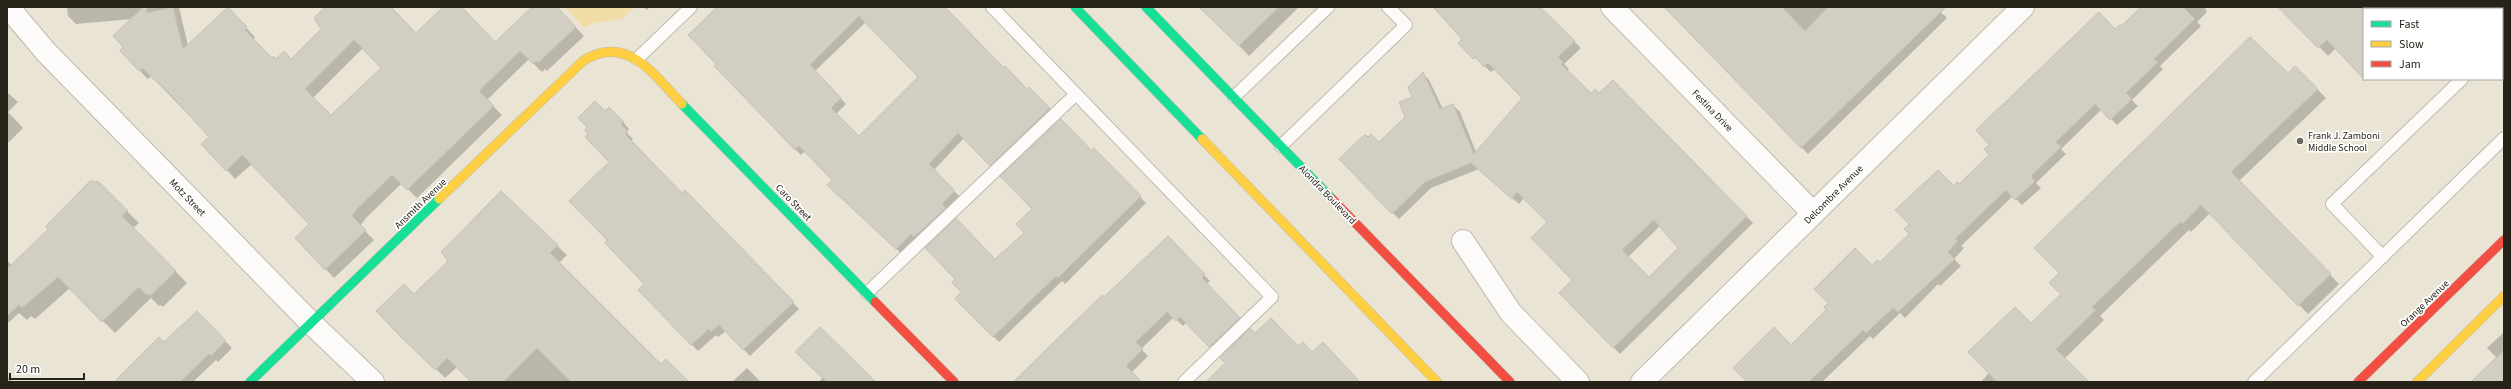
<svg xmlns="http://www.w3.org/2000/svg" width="2511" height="389" viewBox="0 0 2511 389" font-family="'Source Sans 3',sans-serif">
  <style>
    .green { fill: #f2dda8 }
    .shadow { fill: #0003; fill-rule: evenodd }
    .building { fill: #d3cec3; stroke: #c6c1b5; fill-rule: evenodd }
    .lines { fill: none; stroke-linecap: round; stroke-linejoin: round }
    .lane-casing { stroke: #bfbaae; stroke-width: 14 }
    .street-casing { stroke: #bfbaae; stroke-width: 24 }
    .fast-casing { stroke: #bfbaae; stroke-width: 10 }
    .slow-casing { stroke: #bfbaae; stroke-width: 10 }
    .jam-casing { stroke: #bfbaae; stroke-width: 10 }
    .lane { stroke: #fcfbf9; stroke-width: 12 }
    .street { stroke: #fcfbf9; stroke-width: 22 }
    .fast { stroke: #16e098; stroke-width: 9 }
    .slow { stroke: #ffcf43; stroke-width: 9 }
    .jam { stroke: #f24e42; stroke-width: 9 }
    .poi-dot { fill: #6b675a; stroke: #fff; stroke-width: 1.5 }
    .labels { text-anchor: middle; stroke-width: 3.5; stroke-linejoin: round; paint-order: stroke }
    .street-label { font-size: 10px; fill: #272318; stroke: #fff }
    .poi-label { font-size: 10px; fill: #272318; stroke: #fff; text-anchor: start }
  </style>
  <rect width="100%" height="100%" fill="#eae4d5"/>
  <!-- green -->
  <path class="green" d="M565,7H635L621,19L595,23L584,28Z"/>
  <!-- shadow -->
  <path class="shadow" d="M67,7H179L188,46L236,17L255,37L253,39L272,59L276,60H291L323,29L316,22L327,7H390L417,34L445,7H460L495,43L534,7H556L584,36L547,71L545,69L542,72L529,59L487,100L502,115L417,198L402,183L366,218L360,226L374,240L334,278L296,238L310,224L252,164L235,179L227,170L210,137L151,76L148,79L139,70L125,47L132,19L76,24L68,16ZM363,48L382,68L331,117L313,98Z
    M643,7H650L647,10Z
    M718,7H944L1004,69L1027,90L1029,88L1055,115L996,171L964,138L934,170L960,197L902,254L834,191L833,180L805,151L801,155L795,149L717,64ZM866,22L920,77L859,137L836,114L846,104L815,71Z
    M1202,7H1299L1249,56Z
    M1435,7H1539L1581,48L1564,64L1569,69L1566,71L1591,94H1599L1613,81L1753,223L1620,354L1561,293L1574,280L1549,222L1524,198L1519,204L1479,169L1431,188L1399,219L1340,159L1379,143L1406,118L1423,74L1429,80L1443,109L1453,105L1460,112L1476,152L1524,98L1495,69L1491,72L1465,49L1463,39ZM1660,226L1679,248L1649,278L1628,257Z
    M1682,7H1935L1947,18L1808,154L1674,16Z
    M2143,7H2207L2205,9L2207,12L2197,22L2201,26L2160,66L2163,69L2132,100L2138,106L2117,125L2102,109L2061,149L2066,154L2036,183L2041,188L2022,205L2013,196L1961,246L1964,248L1954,259L1961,266L1940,286L1938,284L1905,318L1900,313L1873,339L1870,336L1822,382H1747L1791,346L1872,266L1880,264L1954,187L1959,185L2115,30L2121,28Z
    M2282,7H2443L2441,9H2364V77L2336,48L2328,56Z
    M2295,67L2326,98L2239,181L2339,284L2308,314L2210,213L2191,232L2189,230L2100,316L2104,320L2064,359L2087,382H1981L2031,324Z
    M7,92L18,102L8,112L23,128L7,144Z
    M605,112L616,114L629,129L626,132L633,139L631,141L682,194L685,191L799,309L750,356L726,331L718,337L716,335L698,351L639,290L646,284L609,240L610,162Z
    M1094,150L1146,203L1065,284L1062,281L999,342L956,299L1026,233Z
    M98,183L139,223L133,228L187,283L163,307L161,305L159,306L151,298L115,333L70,288L35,319L31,316L27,320L19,313L7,324V261L12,265Z
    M501,193L567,255L559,263L661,366L687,382H472L457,367L445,378L378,311L414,295L449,261Z
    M1168,237L1210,281L1207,284L1245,324L1216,352L1187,322L1183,326L1174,317L1141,349L1148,356L1131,373L1140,382H1024L1104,298Z
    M197,312L232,348L218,362L216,360L193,382H115L164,344Z
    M2504,332V382H2473L2497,358L2487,348Z
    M747,368L761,382H732Z
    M7,376L13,382H7Z
    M823,377L875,382H819Z"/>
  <!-- building -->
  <path class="building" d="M143,7H147V13L173,7L183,49L228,7L247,27L245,30L272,58L274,56L276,59L284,51L291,59L321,29L314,18L325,7H391L416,33L443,7H462L495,42L532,7H557L576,27L538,63L536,61L533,64L520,51L479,91L494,106L407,190L392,175L357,209L352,216L366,230L325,270L295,238L309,224L242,155L226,171L201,144L209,137L172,96L142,68L139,71L120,51L123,47L113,36ZM354,40L381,68L331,115L305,89Z
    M717,7H945L1004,68L1005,66L1027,89L1029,87L1050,108L990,166L958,133L929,164L955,191L942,204L946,208L914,237L911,234L896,249L827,185L832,180L799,146L795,150L774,128L714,66L716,64L688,35ZM859,16L918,77L859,136L831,108L841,98L810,65Z
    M1199,7H1279L1239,46Z
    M1433,7H1540L1575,41L1558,57L1563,62L1561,64L1591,93L1595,89L1599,93L1613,80L1747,216L1613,348L1559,293L1572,280L1531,238L1547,222L1517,192L1512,199L1471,163L1425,182L1392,214L1339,159L1363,136L1366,135L1368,137L1371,134L1379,142L1405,117L1399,102L1412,97L1408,87L1423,72L1440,109L1453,104L1474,154L1522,98L1488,63L1484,67L1475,57L1473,59L1458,43L1462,39ZM1654,220L1678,248L1649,277L1622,250Z
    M1664,7H1782L1805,31L1828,7H1946L1801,148Z
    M2141,7H2183L2195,19L2154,59L2158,62L2126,93L2132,99L2110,120L2095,104L2056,142L2061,147L2031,176L2035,181L2015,200L2006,190L1955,239L1958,241L1948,252L1955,259L1898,312L1893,308L1866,333L1863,330L1809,382H1747L1733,368L1774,327L1791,345L1826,310L1824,307L1828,303L1814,289L1855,248L1872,265L1877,260L1880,262L1909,234L1904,229L1909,224L1895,210L1938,170L1954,186L1957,182L1959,184L1989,155L1984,149L1989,145L1976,130L2099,12L2115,29L2119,25L2121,26Z
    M2278,7H2364V79L2327,40L2318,48Z
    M2250,37L2288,73L2295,66L2318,89L2231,172L2331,274L2298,306L2201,205L2182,224L2180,222L2092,307L2096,310L2056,349L2089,382H1997L1968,352L2015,307L2031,323L2061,294L2049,283L2059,273L2034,248Z
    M595,101L605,111L609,107L624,122L621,124L628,132L625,134L682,193L685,190L794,302L743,350L719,325L711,332L709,329L691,345L638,290L644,284L605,243L607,240L569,201L609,162L585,137L588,134L585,130L587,127L578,118Z
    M1061,119L1092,151L1094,148L1141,196L1058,278L1056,276L993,337L955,299L961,292L952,283L955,279L925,248L956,218L995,259L1024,233L1016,224L1032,209L1000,176Z
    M90,181L99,182L128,211L122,216L176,271L150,296L148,294L147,295L139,287L102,322L58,277L22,308L19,305L7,316V269L48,229L46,226Z
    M501,191L558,245L550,253L661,364L666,359L689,382H571L537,348L503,382H471L447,358L435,370L398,334L376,311L404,284L414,294L448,261L441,252Z
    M1168,236L1205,274L1202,278L1240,318L1209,347L1180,317L1176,321L1167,312L1136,342L1143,349L1126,366L1142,382H1013L1102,295L1104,297Z
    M197,311L226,341L211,356L209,354L180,382H114L159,337L164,342Z
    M1271,318L1298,346L1303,342L1312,352L1323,342L1360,382H1206L1225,363L1220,358L1250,328L1255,333Z
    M820,327L876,382H827L795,352Z
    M2504,350V382H2471Z"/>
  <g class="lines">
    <!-- lane casing -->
    <g class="lane-casing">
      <path id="lane" d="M992,7L1272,297L1184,382
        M2502,41L2504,39
        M637,59L691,7
        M1234,97L1328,7
        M1281,146L1406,25L1388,7
        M2383,257L2332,204L2462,79
        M867,293L1076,94
        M2254,382L2504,138"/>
    </g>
    <!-- street casing -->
    <g class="street-casing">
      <path id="street" d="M8,7L46,52L311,323L373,382
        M1612,7L1813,213
        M1463,241L1511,313L1578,382
        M1642,382L2023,7"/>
    </g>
    <!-- fast casing -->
    <g class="fast-casing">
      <path id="fast" d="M1075,7L1202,139
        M1146,7L1332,199
        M682,104L875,302
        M250,382L439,199"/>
    </g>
    <!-- slow casing -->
    <g class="slow-casing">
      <path id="slow" d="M1202,139L1437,382
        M439,199L583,61C627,33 654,75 682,104
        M2417,382L2504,296"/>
    </g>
    <!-- jam casing -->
    <g class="jam-casing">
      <path id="jam" d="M1332,199L1510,382
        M875,302L954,382
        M2358,382L2504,240"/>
    </g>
    <!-- lane -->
    <use href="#lane" class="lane"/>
    <!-- street -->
    <use href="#street" class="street"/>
    <!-- fast -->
    <use href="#fast" class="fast"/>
    <!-- slow -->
    <use href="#slow" class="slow"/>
    <!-- jam -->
    <use href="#jam" class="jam"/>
  </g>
  <!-- markers -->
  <circle class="poi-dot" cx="2300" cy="141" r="4"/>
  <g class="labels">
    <!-- street labels -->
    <g class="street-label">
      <text transform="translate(1713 110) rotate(46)" y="4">Festina Drive</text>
      <text transform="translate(1328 194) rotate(46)" y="4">Alondra Boulevard</text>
      <text transform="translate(1833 194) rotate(-45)" y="4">Delcombre Avenue</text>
      <text transform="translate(188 197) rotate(46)" y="4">Motz Street</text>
      <text transform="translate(794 202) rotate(46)" y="4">Caro Street</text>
      <text transform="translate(420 203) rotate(-44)" y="4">Ansmith Avenue</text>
      <text transform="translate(2424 303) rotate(-44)" y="4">Orange Avenue</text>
    </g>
    <!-- poi labels -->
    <g class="poi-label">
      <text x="2308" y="139">Frank J. Zamboni<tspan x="2308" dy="12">Middle School</tspan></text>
    </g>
  </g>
  <!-- border -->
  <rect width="2511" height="389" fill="none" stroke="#272318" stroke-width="16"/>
  <!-- legend -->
  <rect x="2363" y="8" width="140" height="72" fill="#ffffff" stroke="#a9a7a3"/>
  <rect x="2371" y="21" width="20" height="6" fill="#16e098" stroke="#a9a7a3"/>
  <text x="2399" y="28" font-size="12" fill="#272318">Fast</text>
  <rect x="2371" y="41" width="20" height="6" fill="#ffcf43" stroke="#a9a7a3"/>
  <text x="2399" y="48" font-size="12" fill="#272318">Slow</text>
  <rect x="2371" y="61" width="20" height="6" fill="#f24e42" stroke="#a9a7a3"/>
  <text x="2399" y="68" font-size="12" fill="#272318">Jam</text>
  <!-- scale -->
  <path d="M10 373v6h74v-6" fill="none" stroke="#272318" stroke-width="2"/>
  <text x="16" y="373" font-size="12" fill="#272318" stroke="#ffffff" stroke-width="3" paint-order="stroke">20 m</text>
</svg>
